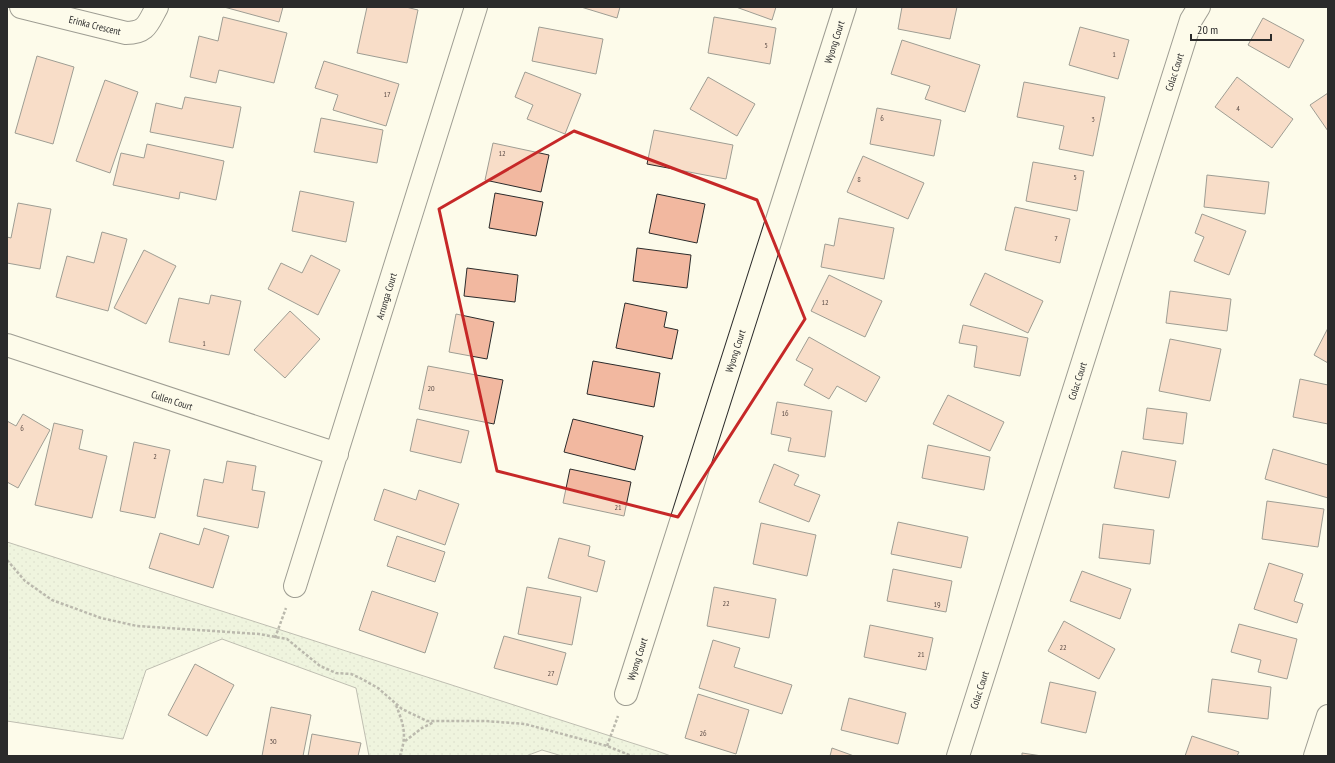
<svg xmlns="http://www.w3.org/2000/svg" width="1335" height="763" viewBox="0 0 1335 763" font-family="'PT Sans Narrow',sans-serif">
  <style>
    .park { fill: url(#park-dots); stroke: #74746e }
    .building { fill: #f2b8a0; stroke: #2b2b2b }
    .lines { fill: none; stroke-linecap: round; stroke-linejoin: round }
    .street-casing { stroke: #2b2b2b; stroke-width: 24 }
    .path { stroke: #6a6964; stroke-width: 2.5; stroke-dasharray: 3 2; stroke-linecap: butt }
    .street { stroke: #fdfbea; stroke-width: 22 }
    .marked { fill: none; stroke: #c62828; stroke-width: 3; stroke-linejoin: round }
    .labels { text-anchor: middle; stroke-width: 3; stroke-linejoin: round; paint-order: stroke }
    .number-label { font-size: 8px; fill: #5d4e48 }
    .street-label { font-size: 10px; fill: #2b2b2b; stroke: #fdfbea }
  </style>
  <defs>
    <pattern id="park-dots" width="8" height="8" patternUnits="userSpaceOnUse"><rect width="8" height="8" fill="#deebd1"/><path d="M2 2h.1M6 6h.1" fill="none" stroke="#bfcab4" stroke-width="1.8" stroke-linecap="round"/></pattern>
  </defs>
  <rect width="100%" height="100%" fill="#fdfbea"/>
  <!-- park -->
  <path class="park" d="M7,542L657,751L671,756H562L542,750L526,756H369L356,688L222,639L146,670L123,739L7,721Z"/>
  <!-- building -->
  <path class="building" d="M224,7H283L279,22Z
    M367,7H406L418,10L407,63L357,53Z
    M581,7H620L617,18Z
    M736,7H776L772,20Z
    M902,7H957L950,39L898,29Z
    M223,17L287,33L274,83L219,70L216,83L190,77L199,36L218,41Z
    M714,17L776,28L770,64L708,53Z
    M1263,18L1304,40L1289,68L1248,45Z
    M539,27L603,39L596,74L532,61Z
    M1080,27L1129,40L1118,79L1069,65Z
    M902,40L980,65L965,112L925,99L930,86L891,74Z
    M37,56L74,67L53,144L15,133Z
    M324,61L399,84L386,126L333,110L338,95L315,88Z
    M525,72L581,94L565,134L527,119L533,105L515,97Z
    M708,77L755,104L737,136L690,109Z
    M1237,77L1293,119L1272,148L1215,107Z
    M105,80L138,92L110,173L76,161Z
    M1024,82L1105,97L1093,156L1059,149L1064,126L1017,117Z
    M1328,93V131L1310,105Z
    M185,97L241,107L233,148L150,132L156,103L182,109Z
    M877,108L941,120L934,156L870,144Z
    M321,118L383,130L377,163L314,152Z
    M654,130L733,145L726,179L647,164Z
    M493,143L549,155L541,192L485,180Z
    M147,144L224,161L216,200L180,192L179,199L113,185L121,153L144,158Z
    M863,156L924,183L908,219L847,192Z
    M1033,162L1084,171L1077,211L1026,201Z
    M1207,175L1269,182L1265,214L1204,207Z
    M300,191L354,202L346,242L292,231Z
    M495,193L543,202L536,236L489,228Z
    M657,194L705,204L697,243L649,233Z
    M18,203L51,209L40,269L7,263V237L11,238Z
    M1015,207L1070,219L1060,263L1005,250Z
    M1202,214L1246,231L1229,275L1194,261L1204,237L1195,233Z
    M839,218L894,228L884,279L821,267L825,244L834,246Z
    M102,232L127,239L108,311L56,297L67,256L94,263Z
    M637,248L691,255L687,288L633,281Z
    M144,250L176,266L146,324L114,308Z
    M311,255L340,270L318,315L268,289L281,263L302,273Z
    M467,268L518,275L515,302L464,296Z
    M985,273L1043,301L1028,333L970,305Z
    M829,275L882,301L865,337L811,311Z
    M1170,291L1231,299L1227,331L1166,323Z
    M211,295L241,301L229,355L169,342L179,298L209,304Z
    M625,303L667,312L664,327L678,330L672,359L616,348Z
    M290,311L320,339L285,378L254,350Z
    M456,314L494,322L487,359L449,352Z
    M963,325L1028,338L1020,376L974,367L977,346L959,343Z
    M1328,328V363L1314,355Z
    M809,337L880,377L866,402L837,386L829,399L804,385L813,369L796,360Z
    M1170,339L1221,349L1210,401L1159,391Z
    M593,361L660,373L654,407L587,394Z
    M428,366L503,380L494,424L419,409Z
    M1300,379L1328,385V424L1293,417Z
    M948,395L1004,422L990,451L933,424Z
    M777,402L832,411L825,457L788,451L791,438L771,434Z
    M1147,408L1187,413L1183,444L1143,439Z
    M23,414L50,430L18,488L7,482V421L16,426Z
    M417,419L469,431L461,463L410,451Z
    M573,419L643,436L635,470L564,452Z
    M54,423L83,430L79,449L107,456L92,518L35,505Z
    M134,442L170,450L155,518L120,511Z
    M928,445L990,457L984,490L922,478Z
    M1273,449L1328,465V498L1265,479Z
    M1122,451L1176,461L1169,498L1114,488Z
    M227,461L256,466L252,490L265,492L258,528L197,516L204,479L223,483Z
    M774,464L799,475L794,485L820,495L809,522L759,502Z
    M570,469L631,482L624,516L563,503Z
    M384,489L416,500L419,490L459,504L445,545L374,520Z
    M1267,501L1324,509L1318,547L1262,539Z
    M898,522L968,537L961,568L891,554Z
    M761,523L816,535L807,576L753,564Z
    M1103,524L1154,530L1150,564L1099,558Z
    M204,528L229,536L213,588L149,568L160,533L199,545Z
    M397,536L445,552L435,582L387,566Z
    M559,538L590,546L588,556L605,561L597,592L548,578Z
    M1269,563L1303,574L1294,601L1303,604L1297,623L1254,609Z
    M893,569L952,581L946,612L887,601Z
    M1082,571L1131,589L1120,619L1070,601Z
    M527,587L581,597L572,645L518,634Z
    M714,587L776,599L769,638L707,626Z
    M372,591L438,613L425,653L359,630Z
    M1064,621L1115,649L1099,679L1048,651Z
    M1239,624L1297,639L1287,679L1258,672L1261,660L1231,652Z
    M870,625L933,638L926,670L864,657Z
    M504,636L566,653L557,685L494,668Z
    M713,640L740,648L734,667L792,685L782,714L699,688Z
    M195,664L234,685L207,736L168,715Z
    M1212,679L1271,687L1268,719L1208,712Z
    M1050,682L1096,692L1086,733L1041,723Z
    M698,694L749,710L736,754L685,738Z
    M849,698L906,713L898,744L841,730Z
    M271,707L311,715L303,756H262Z
    M312,734L361,743L358,756H308Z
    M1192,736L1239,752L1237,756H1185Z
    M832,748L854,756H830Z
    M1022,753L1042,756H1022Z"/>
  <g class="lines">
    <!-- street casing -->
    <g class="street-casing">
      <path id="street" d="M21,7L126,33C147,33 148,23 157,7
        M7,345L337,454
        M295,586L476,7
        M626,694L845,7
        M958,756L1191,20L1199,7
        M1315,756L1328,716"/>
    </g>
    <!-- path -->
    <path class="path" d="M7,560L25,581L52,600L101,618L137,626L259,634L287,639L320,666L336,673L351,674L360,678L378,688L402,709L427,721H486L525,724L607,746L632,756
      M275,638L286,608
      M396,705C404,726 407,734 400,756
      M405,741L422,728L434,722
      M607,746L618,716"/>
    <!-- street -->
    <use href="#street" class="street"/>
  </g>
  <!-- marked area -->
  <path d="M0 0H1335V763H0ZM574,131L757,200L805,319L678,517L497,471L439,209Z" fill="#fdfbea" fill-opacity=".55" fill-rule="evenodd"/>
  <path class="marked" d="M574,131L757,200L805,319L678,517L497,471L439,209Z"/>
  <g class="labels">
    <!-- number labels -->
    <g class="number-label">
      <text x="766" y="48">5</text>
      <text x="1114" y="57">1</text>
      <text x="387" y="97">17</text>
      <text x="1238" y="111">4</text>
      <text x="882" y="121">6</text>
      <text x="1093" y="122">3</text>
      <text x="502" y="156">12</text>
      <text x="1075" y="180">5</text>
      <text x="859" y="182">8</text>
      <text x="1056" y="241">7</text>
      <text x="825" y="305">12</text>
      <text x="204" y="346">1</text>
      <text x="431" y="391">20</text>
      <text x="785" y="416">16</text>
      <text x="22" y="431">6</text>
      <text x="155" y="459">2</text>
      <text x="618" y="510">21</text>
      <text x="726" y="606">22</text>
      <text x="937" y="607">19</text>
      <text x="1063" y="650">22</text>
      <text x="921" y="657">21</text>
      <text x="551" y="676">27</text>
      <text x="703" y="736">26</text>
      <text x="273" y="744">30</text>
    </g>
    <!-- street labels -->
    <g class="street-label">
      <text transform="translate(95 25) rotate(14)" y="4">Erinka Crescent</text>
      <text transform="translate(834 42) rotate(-72)" y="4">Wyong Court</text>
      <text transform="translate(1174 72) rotate(-72)" y="4">Colac Court</text>
      <text transform="translate(386 296) rotate(-73)" y="4">Arrunga Court</text>
      <text transform="translate(735 351) rotate(-72)" y="4">Wyong Court</text>
      <text transform="translate(1077 381) rotate(-72)" y="4">Colac Court</text>
      <text transform="translate(172 400) rotate(18)" y="4">Cullen Court</text>
      <text transform="translate(637 659) rotate(-72)" y="4">Wyong Court</text>
      <text transform="translate(979 690) rotate(-72)" y="4">Colac Court</text>
    </g>
  </g>
  <!-- border -->
  <rect width="1335" height="763" fill="none" stroke="#2b2b2b" stroke-width="16"/>
  <!-- scale -->
  <path d="M1191 34v6h80v-6" fill="none" stroke="#2b2b2b" stroke-width="2"/>
  <text x="1197" y="34" font-size="12" fill="#2b2b2b" stroke="#fdfbea" stroke-width="3" paint-order="stroke">20 m</text>
</svg>
